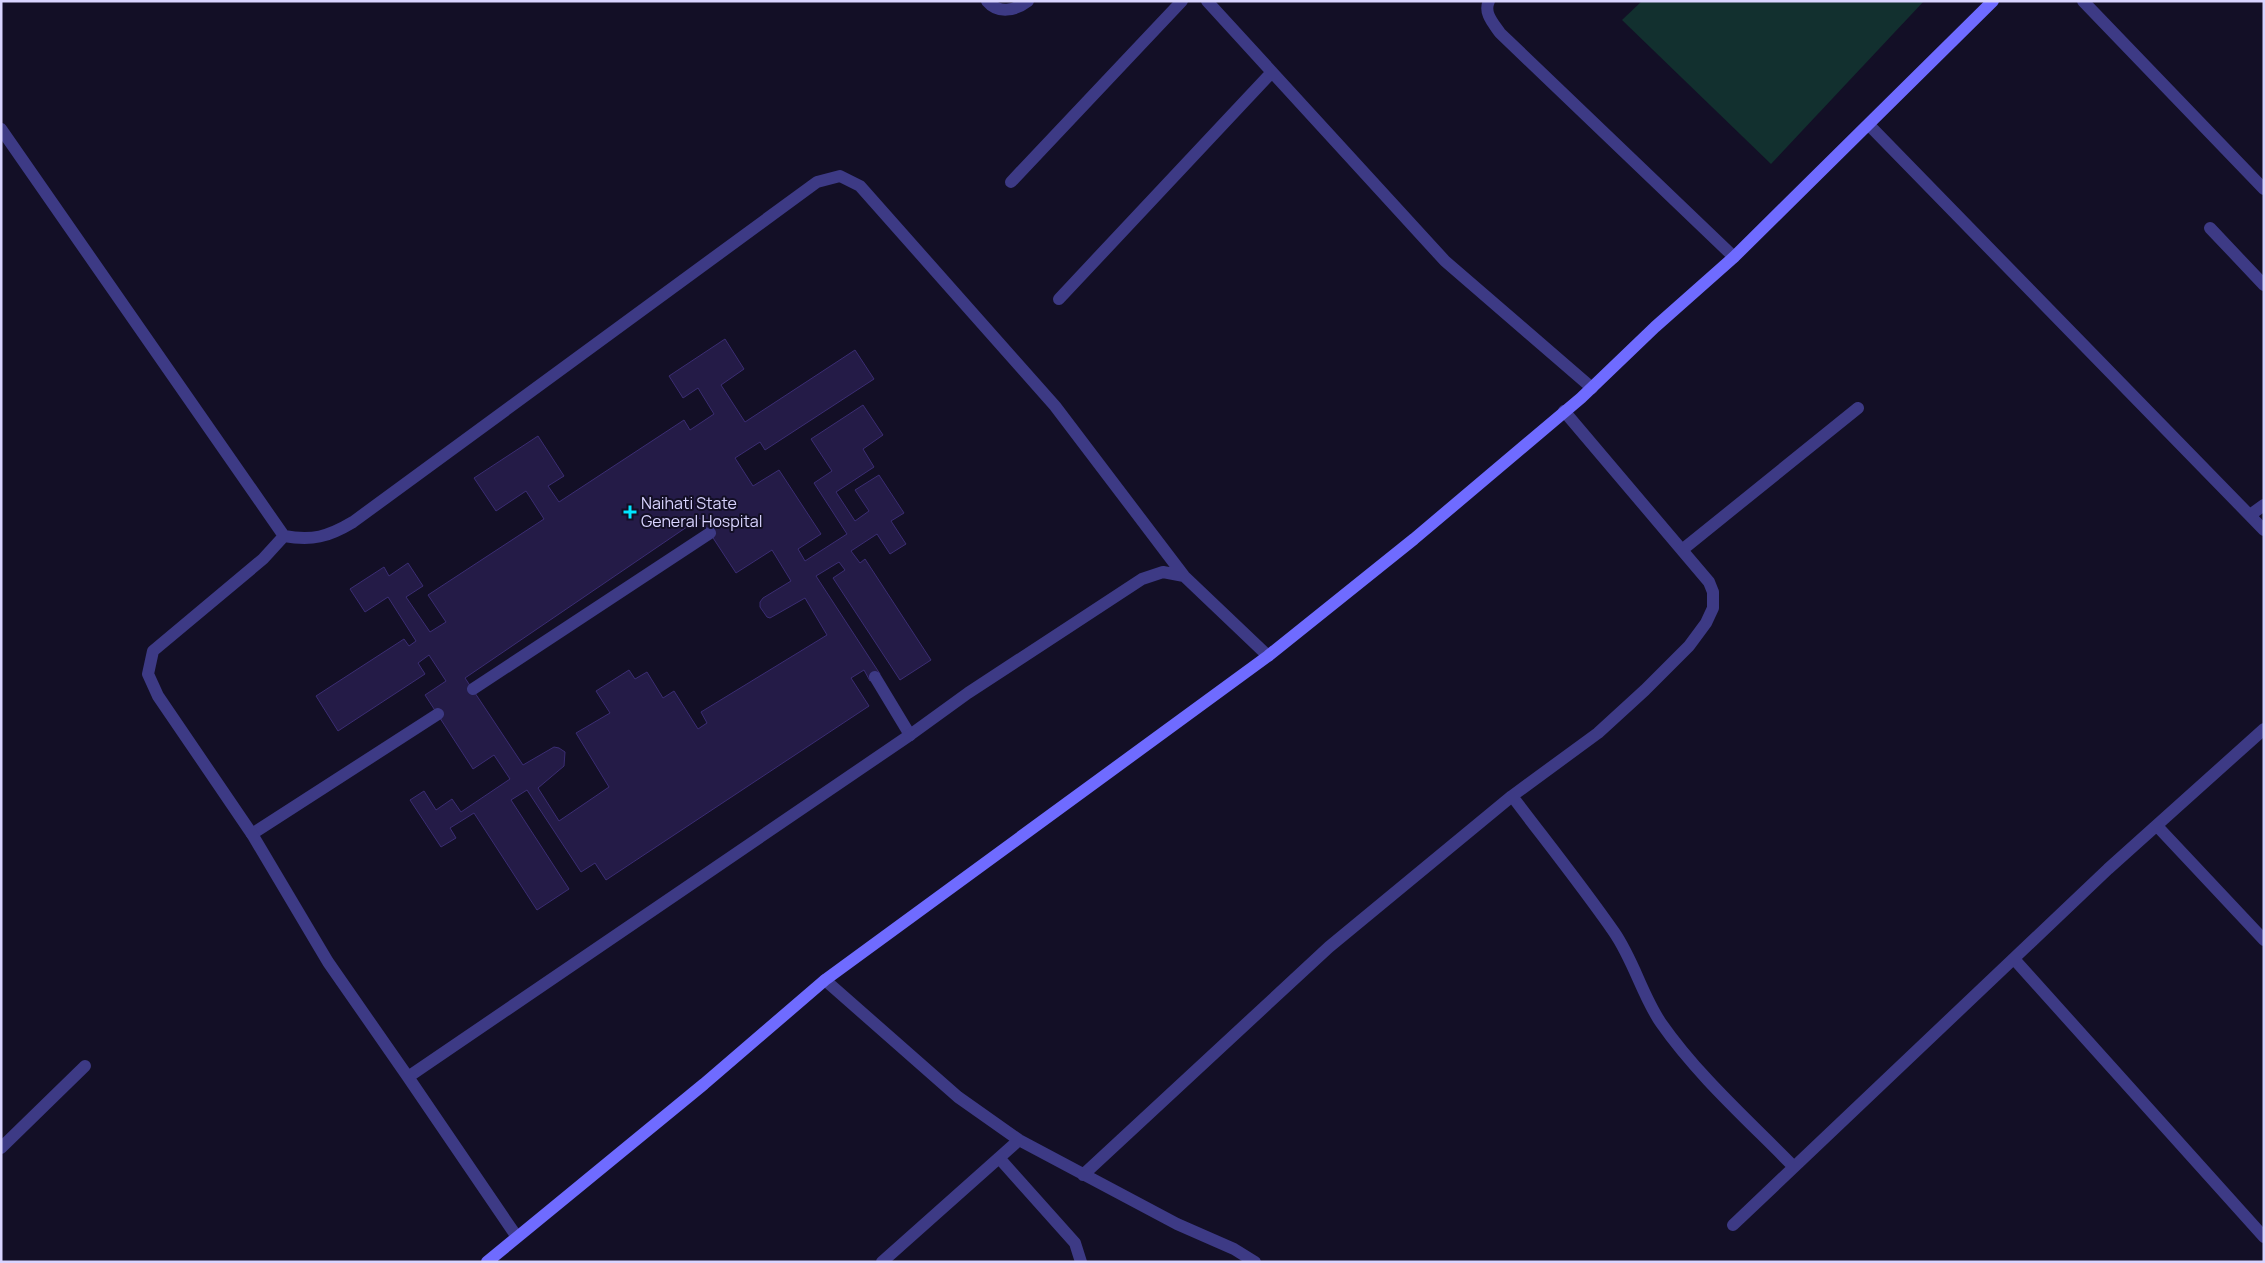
<svg xmlns="http://www.w3.org/2000/svg" width="2265" height="1263" viewBox="0 0 2265 1263" font-family="Manrope,sans-serif">
  <style>
    .green { fill: #12302f }
    .building { fill: #241b47; stroke: #3b2d73; fill-rule: evenodd }
    .lines { fill: none; stroke-linecap: round; stroke-linejoin: round }
    .lane { stroke: #3d3a85; stroke-width: 12 }
    .street { stroke: #3d3a85; stroke-width: 12 }
    .secondary { stroke: #6f6bff; stroke-width: 12 }
    .poi-dot { fill: #00e5ff; stroke: #130f26; stroke-width: 2 }
    .labels { text-anchor: middle; stroke-width: 4; stroke-linejoin: round; paint-order: stroke }
    .poi-label { font-size: 16px; fill: #d9d4ff; stroke: #130f26; text-anchor: start }
  </style>
  <rect width="100%" height="100%" fill="#130f26"/>
  <!-- green -->
  <path class="green" d="M1642,1H1924L1771,164L1622,20Z"/>
  <!-- building -->
  <path class="building" d="M725,339L744,369L721,385L745,422L855,350L874,379L765,450L760,442L735,458L753,486L779,470L821,534L798,549L805,561L847,534L814,483L832,471L811,439L863,405L883,435L863,449L874,467L836,492L855,521L869,511L855,490L879,475L904,513L891,521L906,544L890,554L877,534L851,551L860,563L865,559L931,660L900,680L833,578L845,570L839,562L816,576L880,674L870,681L864,670L851,678L869,706L606,880L595,863L581,872L527,790L511,800L569,889L537,910L474,813L450,828L456,838L441,847L410,800L424,791L436,810L452,799L461,812L510,779L494,755L473,769L425,695L446,681L429,655L418,663L425,674L338,731L316,696L404,639L409,646L416,641L388,597L365,612L350,589L384,567L389,576L408,563L423,586L406,597L430,632L446,622L428,595L544,519L526,491L496,511L474,478L538,436L564,476L548,486L559,502L684,420L690,430L714,414L698,388L683,398L669,376ZM700,518L736,573L772,550L791,581L763,598L760,602V607L767,617L770,618L805,598L827,635L701,712L707,723L698,729L674,691L663,698L647,672L635,679L629,670L596,691L610,713L576,733L609,787L559,821L538,788L564,766L565,752L559,748L554,747L523,765L465,678Z"/>
  <g class="lines">
    <!-- lane -->
    <path class="lane" d="M2083,1L2264,189
      M2210,228L2264,285
      M875,677L910,735
      M473,689L710,533
      M252,834L438,714
      M1,1148L85,1066"/>
    <!-- street -->
    <path class="street" d="M987,1C998,14 1015,11 1028,1
      M1207,1L1445,261L1592,388
      M1489,1C1483,13 1494,24 1500,33L1734,257
      M1869,125L2264,530
      M1,129L284,536L263,559L153,651L148,674L158,696L252,834L328,962L408,1077L910,735L968,693L1142,579L1163,572L1184,576L1268,656
      M1011,182L1182,1
      M1059,299L1272,72
      M2250,515L2264,505
      M284,536C312,541 328,537 353,522L817,182L840,176L860,186L1055,406L1184,576
      M1682,550L1858,408
      M1512,796C1546,841 1582,886 1614,932C1634,961 1642,995 1661,1023C1698,1076 1749,1121 1794,1167
      M2157,826L2264,940
      M2014,959L2264,1237
      M825,980L958,1097L1019,1140L1177,1224L1234,1249L1255,1262
      M408,1077L517,1237
      M1000,1159L1075,1243L1081,1262
      M1083,1175L1329,947L1512,796L1598,733L1645,690L1689,646L1706,623L1713,608V592L1709,582L1564,411
      M1733,1225L2108,869L2264,729
      M882,1262L1019,1140"/>
    <!-- secondary -->
    <path class="secondary" d="M487,1262L704,1084L825,980L1268,656L1414,539L1581,398L1655,327L1734,257L1993,1"/>
  </g>
  <!-- markers -->
  <path class="poi-dot" d="M627.5 504.5h5v5h5v5h-5v5h-5v-5h-5v-5h5z"/>
  <g class="labels">
    <!-- poi labels -->
    <g class="poi-label">
      <text x="641" y="509">Naihati State<tspan x="641" dy="18">General Hospital</tspan></text>
    </g>
  </g>
  <!-- border -->
  <rect width="2265" height="1263" fill="none" stroke="#d9d4ff" stroke-width="5"/>
</svg>
